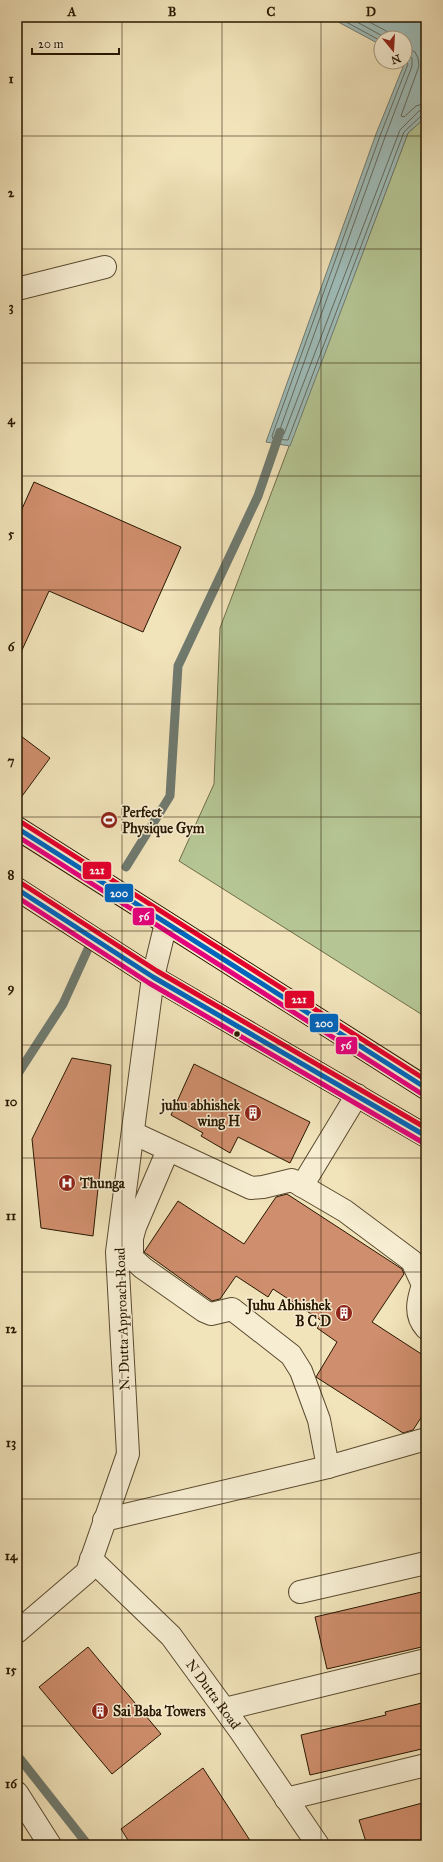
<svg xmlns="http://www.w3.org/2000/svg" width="443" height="1862" viewBox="0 0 443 1862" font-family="'IM FELL Great Primer',serif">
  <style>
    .green { fill: #b5c594; stroke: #6f6e4a }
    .water { fill: #9ebcb9; stroke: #6f7a6f }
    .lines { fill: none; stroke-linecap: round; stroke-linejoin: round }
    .shore { stroke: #646a5d; stroke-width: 1 }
    .stream { stroke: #6f7a6f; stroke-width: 9 }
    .building { fill: #cf8e6d; stroke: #291801 }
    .minor-casing { stroke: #5b4b2f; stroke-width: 24 }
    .major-casing { stroke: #291801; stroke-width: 24 }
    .minor { stroke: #f6edd2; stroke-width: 22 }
    .major { stroke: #e8c27d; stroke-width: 22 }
    .bus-1-casing { stroke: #f6edd2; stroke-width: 8 }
    .bus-2-casing { stroke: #f6edd2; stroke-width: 8 }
    .bus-3-casing { stroke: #f6edd2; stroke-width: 8 }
    .bus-1 { stroke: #0065bd; stroke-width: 5 }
    .bus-2 { stroke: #e5007d; stroke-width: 5 }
    .bus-3 { stroke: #e4002b; stroke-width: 5 }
    .grid { fill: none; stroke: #291801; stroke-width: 1; stroke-opacity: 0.55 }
    .bus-dot { fill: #291801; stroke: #f6edd2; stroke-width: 1.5 }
    .labels { text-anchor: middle; stroke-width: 3; stroke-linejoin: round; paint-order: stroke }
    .poi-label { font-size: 14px; font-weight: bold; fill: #291801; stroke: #f6edd2; text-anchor: start }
    .street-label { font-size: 14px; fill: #291801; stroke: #f6edd2 }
    .line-badge { stroke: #f6edd2; stroke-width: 1.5 }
    .badge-label { font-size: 11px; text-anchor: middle; font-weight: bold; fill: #fff }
    .neatline { fill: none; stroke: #291801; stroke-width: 1.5 }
    .grid-label { font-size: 13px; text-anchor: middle; font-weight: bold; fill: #291801 }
  </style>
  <rect width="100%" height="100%" fill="#f1e3ba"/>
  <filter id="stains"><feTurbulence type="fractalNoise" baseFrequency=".005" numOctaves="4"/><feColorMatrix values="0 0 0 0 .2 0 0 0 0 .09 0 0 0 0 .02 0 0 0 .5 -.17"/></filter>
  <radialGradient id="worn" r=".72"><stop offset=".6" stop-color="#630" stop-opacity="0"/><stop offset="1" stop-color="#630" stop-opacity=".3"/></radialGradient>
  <!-- green -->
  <path class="green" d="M426,117V1007L421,1014L179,861L214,784L220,628L408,133Z"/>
  <!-- water -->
  <path class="water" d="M329,17H426V117L408,133L290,446L266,442L376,134L405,62V38H381V45Z"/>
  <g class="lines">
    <!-- shore -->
    <path class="shore" d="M337,17L381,41
      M348,17L386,38
      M360,17L388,32L394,38
      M405,47L415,52L418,58L419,66L401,116L404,117L416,106L426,103
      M405,53L412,58V66L385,137L279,432L280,435L284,434L400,130L419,111L426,109
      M405,58L408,64L380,136L272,436L273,439L288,440L404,132L422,115L426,114"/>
    <!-- stream -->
    <path class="stream" d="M126,867L170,796L178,666L258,496L280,432
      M17,1075L63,1004L88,949
      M17,1755L88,1845"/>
  </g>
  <!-- building -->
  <path class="building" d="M34,482L181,547L143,632L49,591L17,661V520Z
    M17,733L50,758L17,803Z
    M72,1058L111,1065L93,1236L41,1228L32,1139Z
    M194,1064L310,1122L290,1163L238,1137L230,1153L201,1136L203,1133L171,1115Z
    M287,1194L402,1269L404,1274L372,1322L426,1357V1410L413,1430L403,1433L316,1377L337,1342L317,1328L322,1321L273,1289L268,1297L236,1276L220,1299L212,1301L144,1252L178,1201L244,1244L276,1197Z
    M426,1591V1646L327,1669L315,1617Z
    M88,1647L161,1734L112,1774L39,1687Z
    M426,1702V1748L310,1775L301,1735L386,1715L385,1712Z
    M203,1768L253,1845H131L121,1829Z
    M426,1802V1845H367L359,1820Z"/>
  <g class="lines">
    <!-- minor casing -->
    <g class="minor-casing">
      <g id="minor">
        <path d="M17,289L105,267"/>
        <path d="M133,1133L251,1188L263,1187L292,1180L345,1211L412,1261L423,1285C418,1300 414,1315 426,1328"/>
        <path d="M168,1150L135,1227L132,1238V1258L143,1268L204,1311L211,1314L232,1309L291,1355L301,1371L319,1420L328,1467"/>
        <path d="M302,1186L357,1095"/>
        <path d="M104,1520L328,1467L426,1439"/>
        <path id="s1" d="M91,1559L171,1636L241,1732L318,1845"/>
        <path d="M300,1592L426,1563"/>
        <path d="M17,1632L87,1572L128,1454L117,1252L153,977L166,923"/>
        <path d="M225,1709L426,1660"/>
        <path d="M17,1793L50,1845"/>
        <path d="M286,1799L426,1765"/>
      </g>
    </g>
    <!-- major casing -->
    <g class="major-casing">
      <path id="major" d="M17,828L426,1088
        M17,889L153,977L426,1136"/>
    </g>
    <!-- minor -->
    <use href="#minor" class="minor"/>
    <!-- major -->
    <use href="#major" class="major"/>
    <!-- bus-1 casing -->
    <g class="bus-1-casing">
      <path id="bus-1" d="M17,828L426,1088
        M17,889L153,977L426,1136"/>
    </g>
    <!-- bus-2 casing -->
    <g class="bus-2-casing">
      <path id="bus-2" d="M17,836L422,1094
        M17,897L149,983L422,1142"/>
    </g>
    <!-- bus-3 casing -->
    <g class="bus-3-casing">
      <path id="bus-3" d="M21,822L426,1080
        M21,883L157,971L426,1128"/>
    </g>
    <!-- bus-1 -->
    <use href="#bus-1" class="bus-1"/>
    <!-- bus-2 -->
    <use href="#bus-2" class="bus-2"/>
    <!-- bus-3 -->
    <use href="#bus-3" class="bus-3"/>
  </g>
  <!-- grid -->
  <path class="grid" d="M122,17V1845M222,17V1845M321,17V1845M17,136H426M17,249H426M17,363H426M17,476H426M17,590H426M17,704H426M17,817H426M17,931H426M17,1045H426M17,1158H426M17,1272H426M17,1386H426M17,1499H426M17,1613H426M17,1726H426"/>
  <!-- icons -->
  <defs>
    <g id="stadium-disc" transform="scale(0.9)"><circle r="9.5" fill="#8f2418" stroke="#f6edd2"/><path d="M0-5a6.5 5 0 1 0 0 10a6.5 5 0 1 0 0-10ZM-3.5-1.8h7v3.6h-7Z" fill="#fff"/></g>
    <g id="building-disc" transform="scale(0.9)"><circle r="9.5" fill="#8f2418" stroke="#f6edd2"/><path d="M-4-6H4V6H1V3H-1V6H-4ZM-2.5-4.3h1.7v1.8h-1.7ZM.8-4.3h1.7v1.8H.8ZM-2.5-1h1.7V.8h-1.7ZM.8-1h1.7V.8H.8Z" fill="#fff"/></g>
    <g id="hospital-disc" transform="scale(0.9)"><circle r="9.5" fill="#8f2418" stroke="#f6edd2"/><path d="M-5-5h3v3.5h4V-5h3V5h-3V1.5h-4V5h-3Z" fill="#fff"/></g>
  </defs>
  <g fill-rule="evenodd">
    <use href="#stadium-disc" x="109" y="820"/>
    <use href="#building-disc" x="253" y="1113"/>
    <use href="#hospital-disc" x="67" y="1183"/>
    <use href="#building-disc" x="344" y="1313"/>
    <use href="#building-disc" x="100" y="1711"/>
  </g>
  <!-- markers -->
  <circle class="bus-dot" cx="237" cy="1034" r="3.5"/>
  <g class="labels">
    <!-- poi labels -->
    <g class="poi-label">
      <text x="122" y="817">Perfect<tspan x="122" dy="16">Physique Gym</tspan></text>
      <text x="240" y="1110" text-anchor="end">juhu abhishek<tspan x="240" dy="16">wing H</tspan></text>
      <text x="80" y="1188">Thunga</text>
      <text x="331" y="1310" text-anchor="end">Juhu Abhishek<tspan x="331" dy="16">B C D</tspan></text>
      <text x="113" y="1716">Sai Baba Towers</text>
    </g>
    <!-- street labels -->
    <g class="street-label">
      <text transform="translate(122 1319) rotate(-92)" y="5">N. Dutta Approach Road</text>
      <text dy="5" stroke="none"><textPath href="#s1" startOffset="183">N Dutta Road</textPath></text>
    </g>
  </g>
  <g class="line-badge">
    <rect x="82" y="861" width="30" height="19" rx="4" fill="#e4002b"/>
    <rect x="104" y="883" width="30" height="20" rx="4" fill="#0065bd"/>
    <rect x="132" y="907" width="23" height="19" rx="4" fill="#e5007d"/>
    <rect x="284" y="990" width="31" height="19" rx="4" fill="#e4002b"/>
    <rect x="309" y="1013" width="30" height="20" rx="4" fill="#0065bd"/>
    <rect x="335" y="1036" width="23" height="19" rx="4" fill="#e5007d"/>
  </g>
  <g class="badge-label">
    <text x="97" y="874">221</text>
    <text x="119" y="897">200</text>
    <text x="144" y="920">56</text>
    <text x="299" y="1003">221</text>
    <text x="324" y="1027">200</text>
    <text x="346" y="1049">56</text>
  </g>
  <!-- margin -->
  <rect width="443" height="1862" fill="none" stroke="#f1e3ba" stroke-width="44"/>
  <!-- north arrow -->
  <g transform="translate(393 50) rotate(162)"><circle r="19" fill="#f6edd2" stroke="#a4987e"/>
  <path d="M0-3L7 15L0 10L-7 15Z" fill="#8f2418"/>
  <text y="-6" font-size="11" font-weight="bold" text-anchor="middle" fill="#291801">N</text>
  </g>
  <!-- scale -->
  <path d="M32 48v6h87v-6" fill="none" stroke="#291801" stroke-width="2"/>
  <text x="38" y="48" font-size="12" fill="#291801" stroke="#f6edd2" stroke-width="3" paint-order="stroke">20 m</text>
  <rect x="22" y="22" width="399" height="1818" class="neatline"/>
  <g class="grid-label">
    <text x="72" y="16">A</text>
    <text x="172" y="16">B</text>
    <text x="271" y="16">C</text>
    <text x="371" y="16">D</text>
    <text x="11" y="83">1</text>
    <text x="11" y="197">2</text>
    <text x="11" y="311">3</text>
    <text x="11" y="424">4</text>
    <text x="11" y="538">5</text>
    <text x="11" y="651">6</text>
    <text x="11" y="765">7</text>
    <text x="11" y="879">8</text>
    <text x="11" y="992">9</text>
    <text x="11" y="1106">10</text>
    <text x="11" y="1220">11</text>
    <text x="11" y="1333">12</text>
    <text x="11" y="1447">13</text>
    <text x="11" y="1560">14</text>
    <text x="11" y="1674">15</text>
    <text x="11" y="1788">16</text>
  </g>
  <rect width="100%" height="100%" filter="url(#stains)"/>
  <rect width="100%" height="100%" fill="url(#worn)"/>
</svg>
